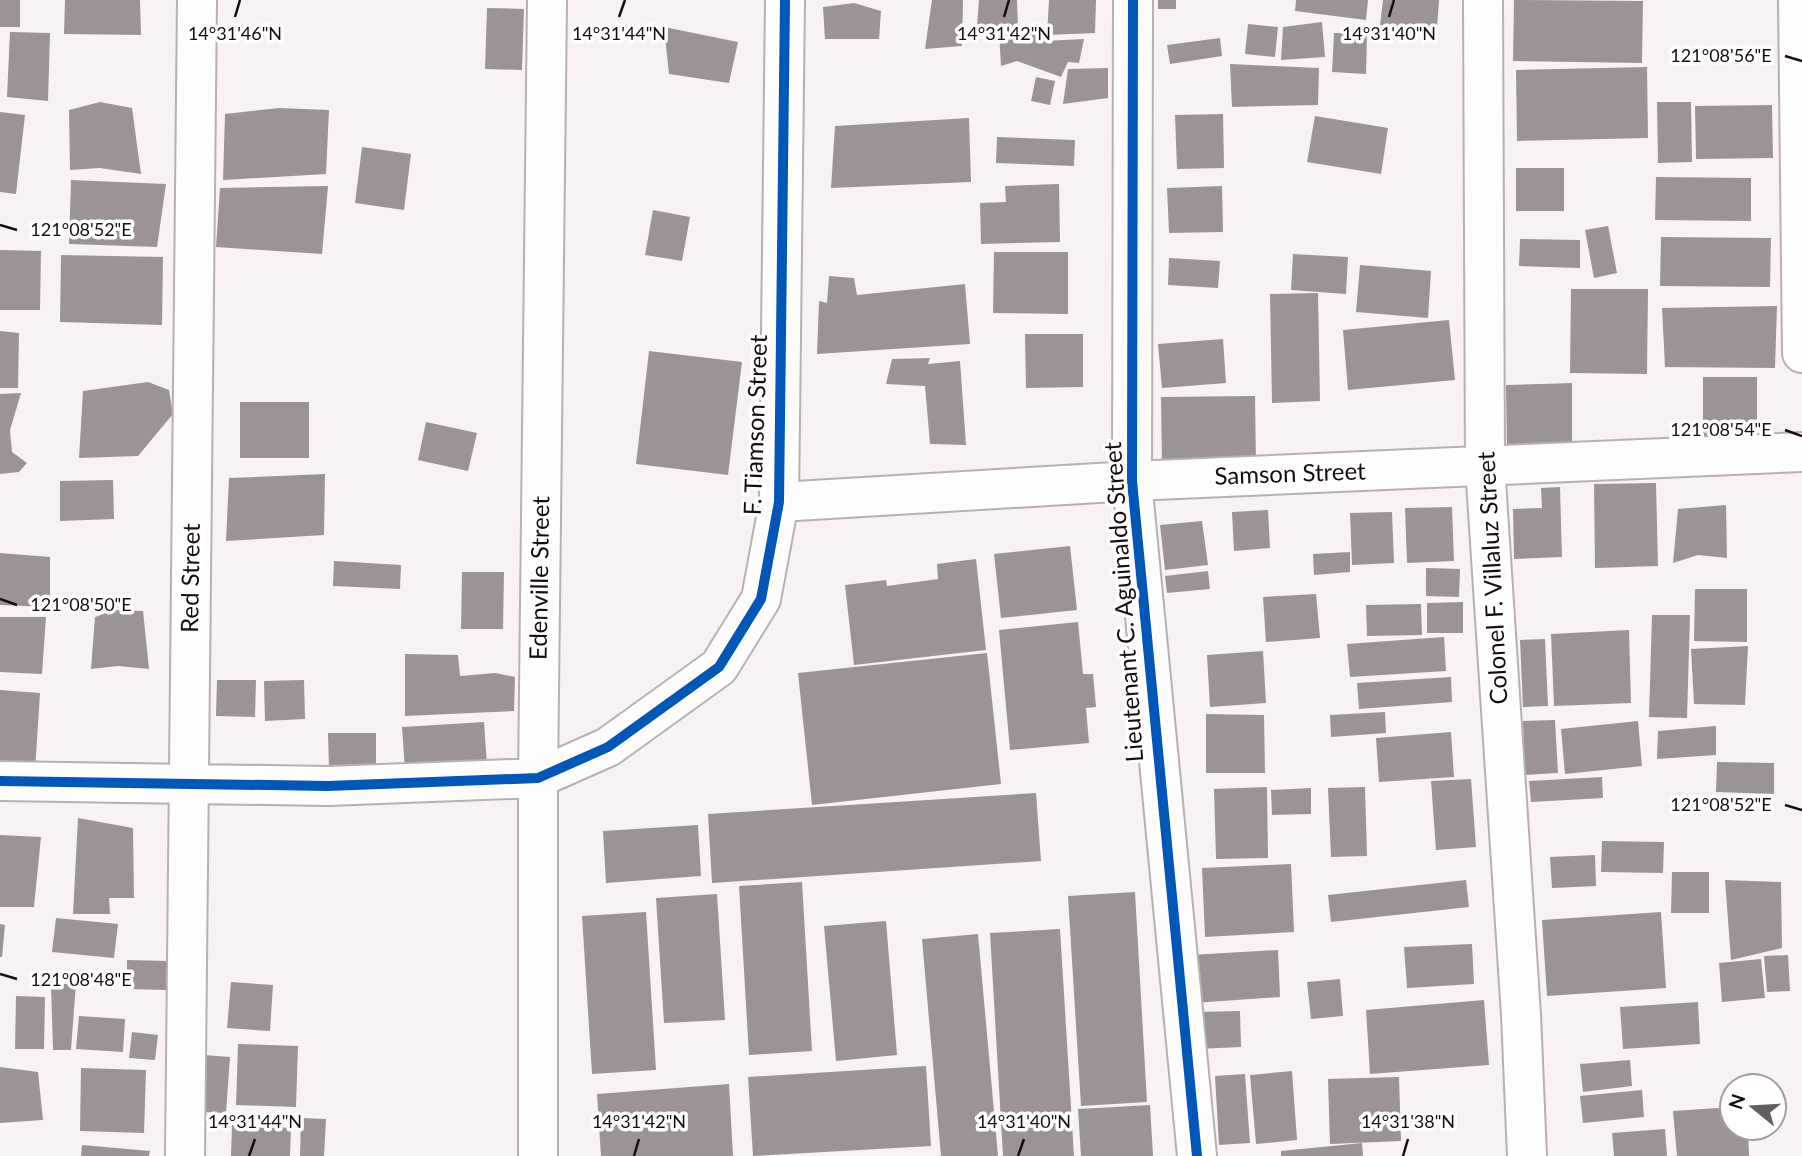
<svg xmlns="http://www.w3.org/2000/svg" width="1802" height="1156" viewBox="0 0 1802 1156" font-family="Lato,sans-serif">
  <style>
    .building { fill: #9c9395 }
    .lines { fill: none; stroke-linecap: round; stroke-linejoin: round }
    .minor-casing { stroke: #b8afb1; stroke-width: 42 }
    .minor { stroke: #fefdfd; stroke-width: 38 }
    .cycleway-casing { stroke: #fff; stroke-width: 15 }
    .cycleway { stroke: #0057b8; stroke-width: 10 }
    .ticks { fill: none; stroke: #170d10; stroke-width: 2.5 }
    .labels { text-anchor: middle; stroke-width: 7; stroke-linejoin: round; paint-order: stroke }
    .street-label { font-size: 24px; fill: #170d10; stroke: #fff }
    .ticks-label { font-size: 18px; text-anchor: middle; fill: #170d10; stroke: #fff; stroke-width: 7; stroke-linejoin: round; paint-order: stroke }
  </style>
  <rect width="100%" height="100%" fill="#f9f2f3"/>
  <!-- building -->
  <path class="building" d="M0,0H20V27H0Z
    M65,0H140L141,35L64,34Z
    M932,0H963L962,46L925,49Z
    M979,0H1017L1018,27L977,26Z
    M1049,0H1096L1095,33L1047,35Z
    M1158,0H1176V9H1158Z
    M1296,0H1368L1366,20L1295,11Z
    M1383,0H1439L1437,29L1380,25Z
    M1514,0L1643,1L1642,63L1513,61Z
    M854,3L881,11L879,39H825L823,7Z
    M487,8L524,9L522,70L485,69Z
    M1322,22L1325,57L1281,60L1283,27Z
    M1248,24L1278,27L1275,57L1245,54Z
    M1022,26H1042L1044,41L1084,39L1079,63L1068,62L1061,77L1017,61L1001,66L999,32Z
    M664,27L738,42L729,83L669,74Z
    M10,32L50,33L48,101L7,97Z
    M1334,33L1367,34L1366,74L1332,72Z
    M1220,38L1222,56L1170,64L1167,45Z
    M1230,64L1319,68L1318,105L1232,107Z
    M1647,67L1648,138L1517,141L1516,70Z
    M1108,68V98L1063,104L1068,69Z
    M1036,77L1055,81L1050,105L1031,101Z
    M100,102L132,108L141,174L100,168L70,170L69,110Z
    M1657,102H1691L1692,162L1658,163Z
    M1772,105L1773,158L1696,159L1695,106Z
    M279,108L329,110L326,174L223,180L225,114Z
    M0,112L25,115L16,194L0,192Z
    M1223,114L1224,168L1177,169L1175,115Z
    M1315,116L1388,128L1381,174L1307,162Z
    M969,118L971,182L831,188L835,126Z
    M997,137L1075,140L1074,166L996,163Z
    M362,147L411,154L404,210L355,203Z
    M1516,168H1564V211H1516Z
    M1656,177L1751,178V221L1655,220Z
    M71,180L166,184L157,247L69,244Z
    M1059,184L1060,242L981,244L980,203L1006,202L1005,186Z
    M328,186L322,254L216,247L220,188Z
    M1222,186L1223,232L1169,233L1167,188Z
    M653,210L690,217L682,261L645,255Z
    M1608,226L1617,273L1594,278L1585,230Z
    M1661,237L1771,238L1770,287L1660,286Z
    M1520,239L1580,240V268L1519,266Z
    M0,250L41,251L40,310H0Z
    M994,252H1068V314L993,313Z
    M1293,254L1348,257L1346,294L1291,290Z
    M61,255L163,257L162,325L60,322Z
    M1169,258L1220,261L1218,288L1168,285Z
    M1360,265L1431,271L1428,318L1356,312Z
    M829,276L854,278L857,295L965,284L970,344L817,354L819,301L827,303Z
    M1571,289H1648L1647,374L1570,373Z
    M1318,293L1320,401L1272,403L1270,294Z
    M1777,306L1775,368L1665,367L1662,308Z
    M1449,320L1455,380L1348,390L1343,330Z
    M0,331L19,333L18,388H0Z
    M1025,334H1083V387L1026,388Z
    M1223,339L1226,383L1162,388L1158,344Z
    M649,351L742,362L728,475L636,464Z
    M930,358L928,364L960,361L966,445L930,444L925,386L886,384L892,359Z
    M1703,377H1757V447H1703Z
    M148,382L169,390L173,414L138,456L79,458L83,391Z
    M1572,383V452L1507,453L1506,385Z
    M21,393L10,430L12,452L27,463L19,472L0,474V394Z
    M1255,396L1256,466L1162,467L1161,397Z
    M240,402H309V458H240Z
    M426,422L477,433L468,471L418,460Z
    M325,474L324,535L226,541L229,478Z
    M113,480L114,519L60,521V481Z
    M1656,483L1658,566L1595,568L1594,484Z
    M1560,487L1562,557L1514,559L1513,509L1542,508L1541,488Z
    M1726,505L1727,558L1698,555L1673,563L1678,509Z
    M1452,507L1454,561L1407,563L1405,508Z
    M1268,510L1270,548L1234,551L1232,512Z
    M1392,512L1394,563L1352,565L1350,513Z
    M1202,521L1208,565L1165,570L1160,525Z
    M1070,546L1077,610L1001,618L994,554Z
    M1350,552V572L1314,575L1313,554Z
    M0,553L50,557V607L0,605Z
    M976,559L986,650L854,665L845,585L886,580L887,586L938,579L937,564Z
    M334,561L401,565L400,589L333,586Z
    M1426,568L1460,569L1459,597L1426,596Z
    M1208,571L1210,589L1167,593L1165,576Z
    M462,572H504L503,629H461Z
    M1695,589H1747V642L1694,641Z
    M1316,594L1320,638L1266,642L1263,597Z
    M1463,602V633H1427V603Z
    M1421,604L1422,635L1367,636L1366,605Z
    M114,610L143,611L149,669L118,666L91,669L95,617Z
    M1652,615H1690L1687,718L1649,717Z
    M0,617H46L42,674L0,672Z
    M1078,622L1083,674H1093L1096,707L1086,708L1089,743L1010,750L999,630Z
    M1629,630L1631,703L1554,706L1551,634Z
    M1444,637L1446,671L1350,677L1347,644Z
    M1545,639L1548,706L1523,707L1520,640Z
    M1748,646L1745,705L1694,704L1691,649Z
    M1263,651L1266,703L1210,707L1207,655Z
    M987,653L1001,784L812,805L798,673Z
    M405,654L458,655L460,676L495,673L515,677L514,711L405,716Z
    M1451,677L1452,702L1359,709L1357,683Z
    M217,680H256L255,717L216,716Z
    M304,680L305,719L265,721L264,681Z
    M0,690L40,693L35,771L0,768Z
    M1385,712L1386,733L1331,737L1330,715Z
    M1206,714L1264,715L1265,773H1206Z
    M1555,720L1558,773L1525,775L1523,721Z
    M1638,721L1642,766L1565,774L1561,729Z
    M484,722L487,766L405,770L402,727Z
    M1716,726V755L1657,759L1658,731Z
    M1451,732L1454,777L1379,782L1376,738Z
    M328,733H376V769H329Z
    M1717,762L1774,763V794L1716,792Z
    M1602,777L1603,798L1531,802L1529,781Z
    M1471,779L1476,847L1436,850L1431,781Z
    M1267,787L1268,858L1216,859L1214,789Z
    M1365,787L1367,856L1331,857L1328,788Z
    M1311,788V814L1272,815L1271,790Z
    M1036,793L1041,861L712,883L708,814Z
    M78,818L133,828L134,898H109L110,914H73Z
    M698,825L701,876L606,883L603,831Z
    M0,835L41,837L34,907H0Z
    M1602,841L1664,842L1663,873L1601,872Z
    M1595,855L1596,886L1552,888L1550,857Z
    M1291,864L1294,932L1205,937L1202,868Z
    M1672,872H1709V913H1671Z
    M1466,880L1469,907L1331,922L1328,895Z
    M1725,880L1781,882L1782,948L1731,960Z
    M802,882L812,1051L749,1055L739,886Z
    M1135,892L1147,1102L1081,1106L1068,896Z
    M717,894L725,1020L664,1023L656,898Z
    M646,912L656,1070L592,1074L582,916Z
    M1661,912L1666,988L1547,996L1542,920Z
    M56,918L118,924L114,958L52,952Z
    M886,921L897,1055L836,1061L824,926Z
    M0,924L5,925L2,957H0Z
    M1060,929L1074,1156H1003L990,933Z
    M978,934L998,1156H941L922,939Z
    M1472,944L1474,984L1407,988L1404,947Z
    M1278,950L1280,997L1193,1003L1190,955Z
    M1788,955L1790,991L1767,992L1764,956Z
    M1761,959L1765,998L1722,1002L1719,963Z
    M127,960L167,961L166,990L127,989Z
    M1340,979L1343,1016L1311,1019L1307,982Z
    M231,982L273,985L270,1031L227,1028Z
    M76,983L71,1050H53L51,985Z
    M16,996L45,997L44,1049H15Z
    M1484,1000L1489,1065L1370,1074L1366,1010Z
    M1698,1002L1700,1044L1623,1049L1620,1007Z
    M1240,1011L1241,1047L1197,1049L1196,1012Z
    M79,1016L125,1019L123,1052L76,1049Z
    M132,1032L158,1035L155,1060L129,1058Z
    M238,1044L298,1046L296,1107L236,1105Z
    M204,1055L230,1057L226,1113L201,1112Z
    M1630,1060L1632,1086L1583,1092L1580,1064Z
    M926,1066L931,1146L753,1156L748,1077Z
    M0,1067L38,1072L43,1120L0,1123Z
    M81,1068L146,1070L144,1133L80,1131Z
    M1292,1071L1297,1140L1256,1144L1250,1075Z
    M1245,1074L1250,1143L1219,1145L1215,1076Z
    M1399,1077L1401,1141L1330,1144L1328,1079Z
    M729,1084L733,1156H601L597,1094Z
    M1642,1090L1644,1117L1583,1123L1580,1096Z
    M1150,1105L1153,1156H1081L1078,1109Z
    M1732,1107V1128H1748L1749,1156H1677L1673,1111Z
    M301,1118L326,1119L324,1156H300Z
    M232,1125L291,1128L290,1156H231Z
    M1665,1129L1667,1156H1614L1612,1133Z
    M1362,1143L1363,1156H1281V1151Z
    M82,1145L150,1151L149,1156H81Z"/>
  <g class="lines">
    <!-- minor casing -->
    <g class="minor-casing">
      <path id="minor" d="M1133,0L1132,481L1197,1156
        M1483,0L1485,466L1521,1015L1527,1156
        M1798,0L1802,353
        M779,502L1132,481L1802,452
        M0,781L328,786L538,778L608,747L719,667L761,599L779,502L785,0
        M185,1156L197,0
        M538,1156V778L547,0"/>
    </g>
    <!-- minor -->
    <use href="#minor" class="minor"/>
    <!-- cycleway casing -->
    <g class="cycleway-casing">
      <path id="cycleway" d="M1133,0L1132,481L1197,1156
        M0,781L328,786L538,778L608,747L719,667L761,599L779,502L785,0"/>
    </g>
    <!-- cycleway -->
    <use href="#cycleway" class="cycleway"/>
  </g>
  <!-- ticks -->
  <path class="ticks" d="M235,17L240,0M619,17L625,0M1004,17L1009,0M1389,17L1394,0M1785,56L1802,61M0,225L17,230M1785,430L1802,436M0,599L17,605M1785,805L1802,810M0,974L17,979M249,1156L255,1139M634,1156L639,1139M1018,1156L1024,1139M1403,1156L1408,1139"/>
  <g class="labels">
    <!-- street labels -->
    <g class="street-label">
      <text transform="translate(756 425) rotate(-88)" y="8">F. Tiamson Street</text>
      <text transform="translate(1290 474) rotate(-2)" y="8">Samson Street</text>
      <text transform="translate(191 578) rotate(-89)" y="8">Red Street</text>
      <text transform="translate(540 578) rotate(-89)" y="8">Edenville Street</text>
      <text transform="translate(1493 578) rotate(-93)" y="8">Colonel F. Villaluz Street</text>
      <text transform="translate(1124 602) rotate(-94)" y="8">Lieutenant C. Aguinaldo Street</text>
    </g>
  </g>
  <g class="ticks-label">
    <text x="235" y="40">14°31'46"N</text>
    <text x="619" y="40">14°31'44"N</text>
    <text x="1004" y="40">14°31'42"N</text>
    <text x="1389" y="40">14°31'40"N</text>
    <text x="1721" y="62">121°08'56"E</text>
    <text x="81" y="236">121°08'52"E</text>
    <text x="1721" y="436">121°08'54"E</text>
    <text x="81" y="611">121°08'50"E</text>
    <text x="1721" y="811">121°08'52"E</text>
    <text x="81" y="986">121°08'48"E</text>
    <text x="255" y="1128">14°31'44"N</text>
    <text x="639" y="1128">14°31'42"N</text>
    <text x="1024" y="1128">14°31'40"N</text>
    <text x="1408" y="1128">14°31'38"N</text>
  </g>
  <!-- north arrow -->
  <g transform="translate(1753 1107) rotate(288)"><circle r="33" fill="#ffffff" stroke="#a29e9f" stroke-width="2"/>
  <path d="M0-5L12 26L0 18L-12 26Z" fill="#665d5f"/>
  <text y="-10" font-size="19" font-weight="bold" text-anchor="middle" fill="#170d10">N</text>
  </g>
</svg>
